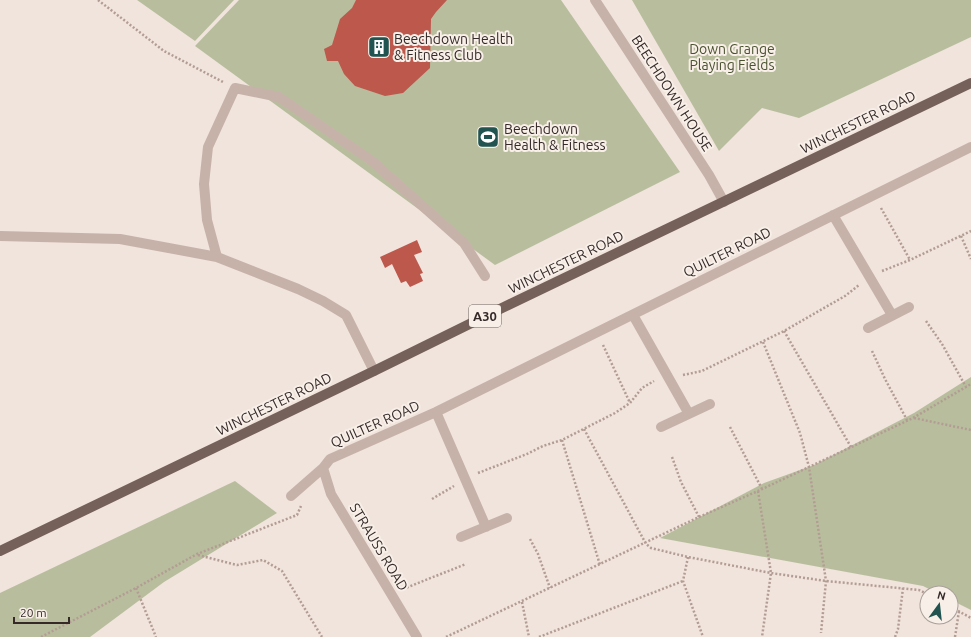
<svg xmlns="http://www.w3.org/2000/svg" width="971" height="637" viewBox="0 0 971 637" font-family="Ubuntu,sans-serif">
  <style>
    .green { fill: #b8be9d }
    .building { fill: #bd584d }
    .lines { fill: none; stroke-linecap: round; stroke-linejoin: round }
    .path { stroke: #b39c93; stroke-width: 2.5; stroke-dasharray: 2 2; stroke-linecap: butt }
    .minor { stroke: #c7b2a9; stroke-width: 10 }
    .major { stroke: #76605a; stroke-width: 10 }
    .labels { text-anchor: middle; stroke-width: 4; stroke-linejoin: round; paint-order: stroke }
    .shield { fill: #f8efe8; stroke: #706562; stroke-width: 1 }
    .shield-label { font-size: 13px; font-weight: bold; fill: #352a28 }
    .poi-label { font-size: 14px; fill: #352a28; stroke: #f8efe8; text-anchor: start }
    .park-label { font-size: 14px; fill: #49522e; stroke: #f8efe8 }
    .street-label { font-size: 14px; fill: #352a28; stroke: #f8efe8 }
  </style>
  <rect width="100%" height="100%" fill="#f0e4dc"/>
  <!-- green -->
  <path class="green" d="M137,0H234L195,41Z
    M239,0H561L680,172L495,265L195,46Z
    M632,0H971V37L799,118L762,108L719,151Z
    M971,377V610L951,600V593H937L923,586L660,538L764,483L814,465L914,413Z
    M235,481L277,513L164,582L90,637H0V593Z"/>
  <!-- building -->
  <path class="building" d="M356,0H447L436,12L431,19L430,68L403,93L385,96L355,86L344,74L338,61H327L324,49L332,45L340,19L352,8Z
    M417,240L422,252L414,255L423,273L420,274L423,281L410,287L406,281L401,283L392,264L385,268L380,257Z"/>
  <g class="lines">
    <!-- path -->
    <path class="path" d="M98,0L164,51L223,82
      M881,208L910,260
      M961,236L971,259
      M882,271L910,260L971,231
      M926,321L942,344L966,387
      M784,331L851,447
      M763,342L800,433L809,467L826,581L821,633
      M603,345L630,403
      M872,351L885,379L907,420
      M683,375L702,371L784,331L845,296L859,285
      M914,418L971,430
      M730,427L762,489
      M584,429L646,544L651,548L688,557L771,573L826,581L919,590L927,594
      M562,440L600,565
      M672,457L681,482L699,517
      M478,473L527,454L543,446L562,440L615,413L630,403L642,388L654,381
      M758,491L771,573L762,637
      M432,499L454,486
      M530,539L538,554L550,588
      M198,555L237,565L263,560L282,571L322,637
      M688,557L683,581L703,637
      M136,588L156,637
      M403,589L466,564
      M522,602L529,637
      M951,607L971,618
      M41,637L136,588L197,554L297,515L301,506
      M446,637L699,517L758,491L913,418L971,384
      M539,637L683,581
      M895,637L898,629L903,588
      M955,637L959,611"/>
    <!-- minor -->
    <path class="minor" d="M595,0L709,175L724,202
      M833,215L892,315
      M0,236L120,239L217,257
      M633,315L689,414
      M868,328L909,307
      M374,371L346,315L323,301L298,289L217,257L207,220L204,184L208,147L235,88L279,97L372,161L464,243L485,276
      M436,412L486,527
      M661,427L710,404
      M323,468L331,494L417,637
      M291,496L323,468L330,459L436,412L971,147
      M461,537L507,518"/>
    <!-- major -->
    <path class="major" d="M0,551L374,371L502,308L971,83"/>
  </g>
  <!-- icons -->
  <defs>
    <g id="building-square" transform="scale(1.15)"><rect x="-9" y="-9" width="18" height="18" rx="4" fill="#215450" stroke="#f8efe8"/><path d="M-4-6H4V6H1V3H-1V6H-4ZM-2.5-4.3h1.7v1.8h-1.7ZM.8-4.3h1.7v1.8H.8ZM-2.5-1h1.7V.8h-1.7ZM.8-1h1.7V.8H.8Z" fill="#fff"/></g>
    <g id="stadium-square" transform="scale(1.15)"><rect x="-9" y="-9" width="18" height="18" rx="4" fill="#215450" stroke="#f8efe8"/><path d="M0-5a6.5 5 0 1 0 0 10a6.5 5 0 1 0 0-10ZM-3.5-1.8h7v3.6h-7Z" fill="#fff"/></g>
  </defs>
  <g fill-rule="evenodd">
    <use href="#building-square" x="379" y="47"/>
    <use href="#stadium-square" x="488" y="137"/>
  </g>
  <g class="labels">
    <!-- shield labels -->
    <rect class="shield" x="469" y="305" width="32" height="22" rx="3"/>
    <g class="shield-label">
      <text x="485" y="321">A30</text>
    </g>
    <!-- poi labels -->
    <g class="poi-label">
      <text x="394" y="44">Beechdown Health<tspan x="394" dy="16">&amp; Fitness Club</tspan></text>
      <text x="504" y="134">Beechdown<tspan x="504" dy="16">Health &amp; Fitness</tspan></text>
    </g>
    <!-- park labels -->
    <g class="park-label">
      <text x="732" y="54">Down Grange<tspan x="732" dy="16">Playing Fields</tspan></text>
    </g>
    <!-- street labels -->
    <g class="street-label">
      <text transform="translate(672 93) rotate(57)" y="5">BEECHDOWN HOUSE</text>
      <text transform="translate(858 122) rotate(-26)" y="5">WINCHESTER ROAD</text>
      <text transform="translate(727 252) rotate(-26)" y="5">QUILTER ROAD</text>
      <text transform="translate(566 262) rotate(-26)" y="5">WINCHESTER ROAD</text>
      <text transform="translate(274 404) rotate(-26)" y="5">WINCHESTER ROAD</text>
      <text transform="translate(375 424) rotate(-24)" y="5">QUILTER ROAD</text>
      <text transform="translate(379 547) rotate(59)" y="5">STRAUSS ROAD</text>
    </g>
  </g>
  <!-- north arrow -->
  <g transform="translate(939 605) rotate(15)"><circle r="19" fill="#f8efe8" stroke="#aaa09b"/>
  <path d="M0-3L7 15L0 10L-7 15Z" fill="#215450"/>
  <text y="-6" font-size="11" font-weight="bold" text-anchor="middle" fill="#352a28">N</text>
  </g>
  <!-- scale -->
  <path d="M14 617v6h55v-6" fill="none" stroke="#352a28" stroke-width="2"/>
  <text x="20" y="617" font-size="12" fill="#352a28" stroke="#f8efe8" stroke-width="3" paint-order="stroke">20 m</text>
</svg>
